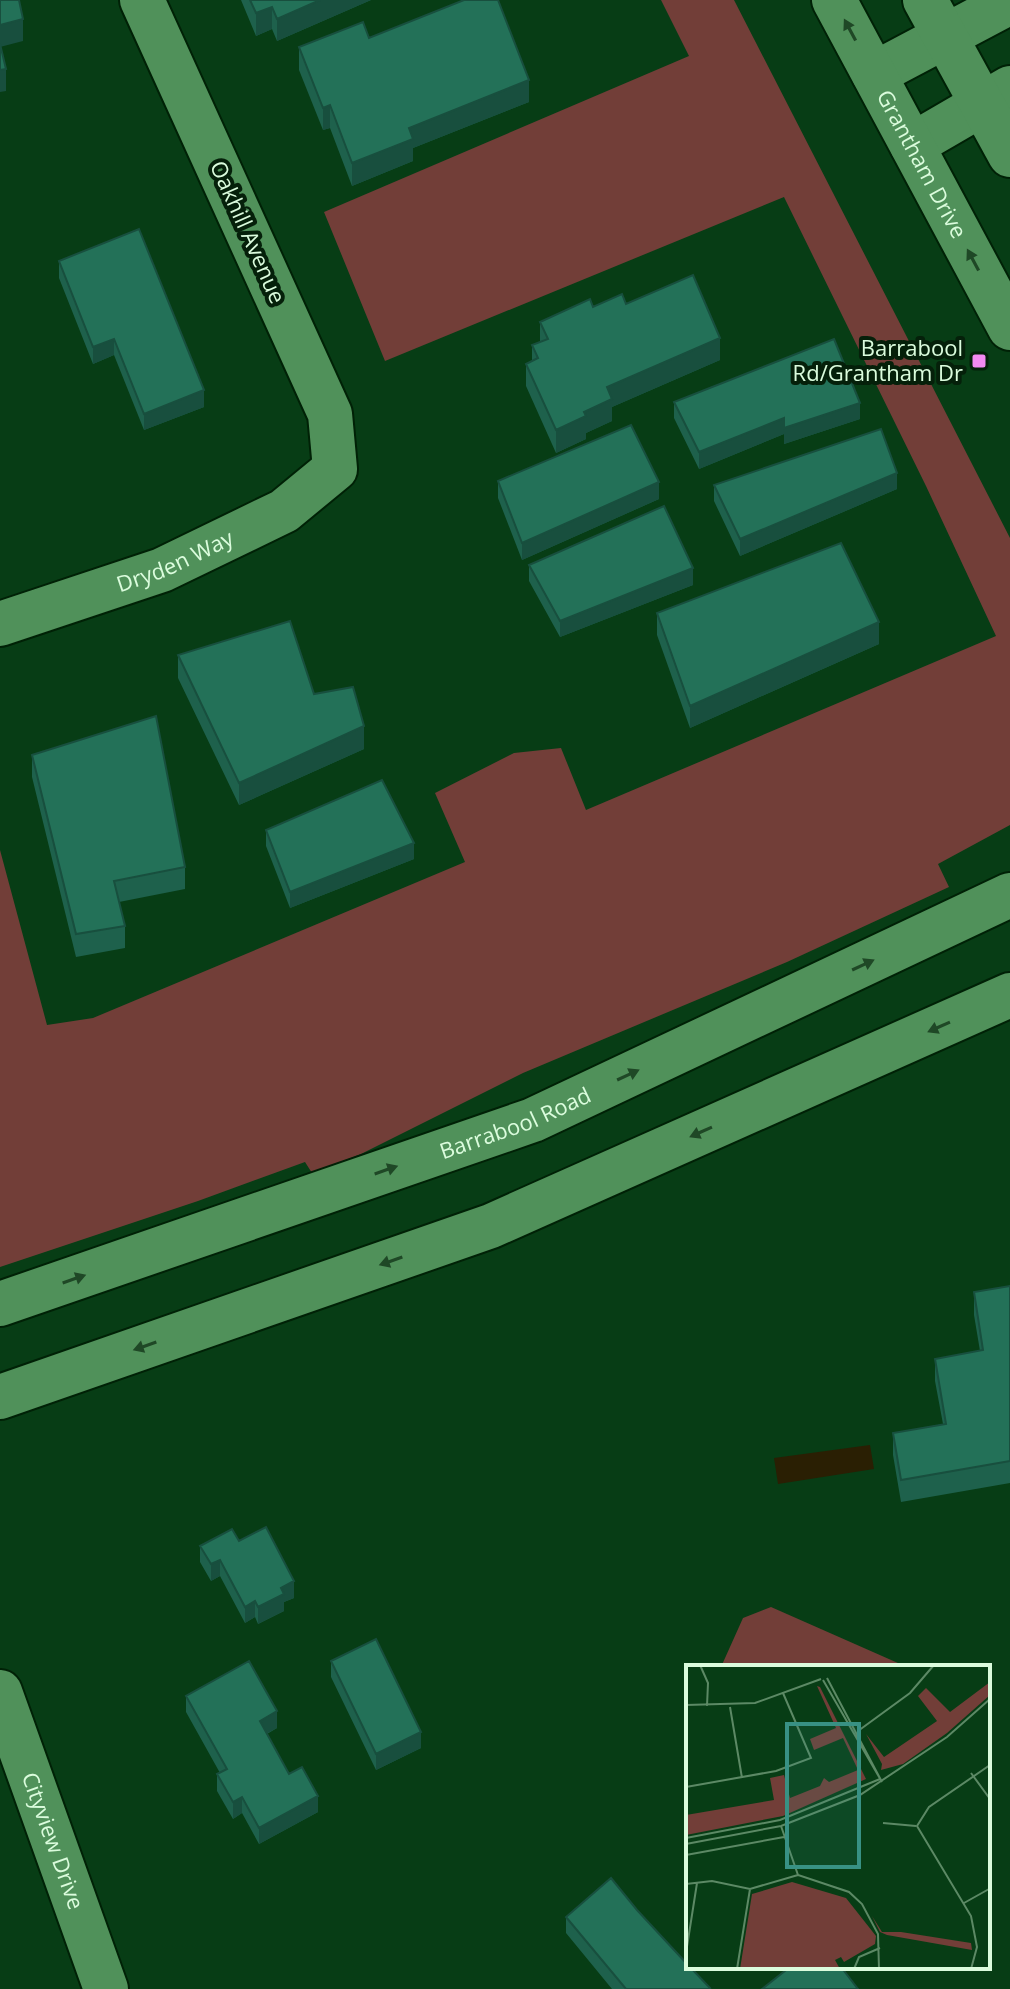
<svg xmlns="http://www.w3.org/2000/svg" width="1010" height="1989" viewBox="0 0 1010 1989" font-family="'Open Sans',sans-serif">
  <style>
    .green { fill: #723e38 }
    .water { fill: #2a1f03 }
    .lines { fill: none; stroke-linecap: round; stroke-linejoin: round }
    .minor-casing { stroke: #002106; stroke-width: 48 }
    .tertiary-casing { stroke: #002106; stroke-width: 48 }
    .secondary-casing { stroke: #002106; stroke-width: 48 }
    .minor { stroke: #50915a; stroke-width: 44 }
    .tertiary { stroke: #50915a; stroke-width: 44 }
    .secondary { stroke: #50915a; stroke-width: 44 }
    .wall { fill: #1e614c }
    .shaded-wall { fill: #184f3e }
    .building { fill: #237158; stroke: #184f3e; stroke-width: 2 }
    .oneway { fill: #1f4826 }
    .poi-dot { fill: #f38af2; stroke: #05200a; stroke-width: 3 }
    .labels { text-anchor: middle; stroke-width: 8; stroke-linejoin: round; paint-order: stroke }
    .street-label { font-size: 22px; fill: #dbfcdd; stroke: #05200a }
    .poi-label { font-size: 22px; fill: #dbfcdd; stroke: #05200a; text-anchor: end }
    .inset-road { fill: none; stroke: #5c8965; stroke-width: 2 }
    .view { fill: #389184; fill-opacity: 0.15; stroke: #389184; stroke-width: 4 }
    .inset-edge { fill: none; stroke: #dbfcdd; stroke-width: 4 }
  </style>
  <rect width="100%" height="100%" fill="#073d15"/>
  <!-- green -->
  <path class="green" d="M661,0H734L1010,538V825L938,864L949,887L787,962L523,1073L361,1154L312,1173L305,1162L198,1201L0,1267V850L47,1025L93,1018L465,862L435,793L514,753L561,748L586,810L996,636L926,486L784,197L385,361L324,212L689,56Z
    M771,1607L907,1667H721L743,1618Z"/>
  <!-- water -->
  <path class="water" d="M870,1445L874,1469L778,1484L774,1458Z"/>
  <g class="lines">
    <!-- minor casing -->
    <g class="minor-casing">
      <g id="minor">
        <path d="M874,74L1010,2"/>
        <path d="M912,145L1010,88"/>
        <path id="s1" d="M0,624L162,570L284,511L335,469L330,414L142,0"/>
      </g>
    </g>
    <!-- tertiary casing -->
    <g class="tertiary-casing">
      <g id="tertiary">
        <path id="s2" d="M834,0L1010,328"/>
        <path d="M925,0L1010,155"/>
        <path id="s3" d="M0,1692L106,1989"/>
      </g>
    </g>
    <!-- secondary casing -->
    <g class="secondary-casing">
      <g id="secondary">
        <path id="s4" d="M0,1304L533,1120L1010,895"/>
        <path d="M0,1397L491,1226L1010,995"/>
      </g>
    </g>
    <!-- minor -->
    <use href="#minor" class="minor"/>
    <!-- tertiary -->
    <use href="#tertiary" class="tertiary"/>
    <!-- secondary -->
    <use href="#secondary" class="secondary"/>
  </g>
  <!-- wall -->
  <path class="wall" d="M241,0H371L277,41L272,29L256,36Z
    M369,38L529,102L413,148V161L352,186L330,128L323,130L299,70V47Z
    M59,261L204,407L144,430L114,355L93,364L59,278Z
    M626,304L720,360L612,407V421L586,433V439L556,453L526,386V364L532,361V345L540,342V322L593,307Z
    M674,402L860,419L784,444V434L699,469L674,418Z
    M498,481L659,499L522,560L498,498Z
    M714,485L897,489L740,556L714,501Z
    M529,565L693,585L560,637L529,581Z
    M657,613L879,644L690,728L657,635Z
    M178,655L314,694L364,749L239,805L178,678Z
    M32,755L185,867V889L119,902L125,926V948L76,957L32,777Z
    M266,830L414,859L290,908L266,846Z
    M1010,1286V1483L901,1502L893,1455V1433L943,1424L935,1381V1359L980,1351L974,1315V1292Z
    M239,1541L294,1598L284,1602V1611L258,1624L255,1617L245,1623L220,1576L211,1581L200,1562V1546Z
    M331,1661L421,1748L376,1770L331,1677Z
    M186,1696L277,1728L267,1734L289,1774L318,1812L259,1844L242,1813L233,1819L217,1791V1774L220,1773L186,1712Z
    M637,1910L710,1989H612L566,1933V1917Z"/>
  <!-- shaded-wall -->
  <path class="shaded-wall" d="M320,0H371L277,41V19Z
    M272,7V29L256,36V13Z
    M23,19V41L0,47V25Z
    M6,69V91L0,92V70Z
    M529,80V102L413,148V161L352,186V163L409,128Z
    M330,105V128L323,130V108Z
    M720,338V360L612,407V421L586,433V439L556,453V430L584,412L607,387Z
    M114,339V355L93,364V347Z
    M204,390V407L144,430V414Z
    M860,403V419L784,444V434L699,469V452L784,418Z
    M897,473V489L740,556V539Z
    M659,482V499L522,560V543Z
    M693,568V585L560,637V621Z
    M879,622V644L690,728V706Z
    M364,726V749L239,805V783Z
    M414,843V859L290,908V892Z
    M220,1560V1576L211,1581V1564Z
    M294,1581V1598L284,1602V1611L258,1624V1607L281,1588Z
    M255,1601V1617L245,1623V1607Z
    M277,1711V1728L260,1737V1721Z
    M421,1732V1748L376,1770V1754Z
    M318,1796V1812L259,1844V1828Z
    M242,1797V1813L233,1819V1802Z"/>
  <!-- building -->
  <path class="building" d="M0,0H19L23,19L0,25Z
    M250,0H320L277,19L272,7L256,13Z
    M464,0H498L529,80L409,128L413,139L352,163L330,105L323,108L299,47L363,22L369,38Z
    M0,44L6,69L0,70Z
    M139,229L204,390L144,414L114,339L93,347L59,261Z
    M693,275L720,338L607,387L612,399L584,412L586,416L556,430L526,364L538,358L532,345L548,339L540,322L590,299L593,307L622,294L626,304Z
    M834,339L860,403L784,428V418L699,452L674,402Z
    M631,425L659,482L522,543L498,481Z
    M881,429L897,473L740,539L714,485Z
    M664,506L693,568L560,621L529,565Z
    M841,543L879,622L690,706L657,613Z
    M290,621L314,694L353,687L364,726L239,783L178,655Z
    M156,716L185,867L114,881L125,926L76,934L32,755Z
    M382,780L414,843L290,892L266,830Z
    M1010,1286V1461L901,1480L893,1433L946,1424L935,1359L983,1350L974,1292Z
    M266,1527L294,1581L281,1588L284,1594L258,1607L255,1601L245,1607L220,1560L211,1564L200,1546L232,1529L239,1541Z
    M376,1639L421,1732L376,1754L331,1661Z
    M249,1661L277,1711L260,1721L289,1774L302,1767L318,1796L259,1828L242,1797L233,1802L217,1774L227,1769L186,1696Z
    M611,1878L637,1910L688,1965V1967H690L710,1988L708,1989H626L566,1917Z
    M790,1967H841L858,1989H762Z"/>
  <!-- one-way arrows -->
  <defs><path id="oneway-solid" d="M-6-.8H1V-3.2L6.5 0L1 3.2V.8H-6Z" transform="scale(2)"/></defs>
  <g class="oneway">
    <use href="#oneway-solid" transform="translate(850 30) rotate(-118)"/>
    <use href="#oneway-solid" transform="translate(973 260) rotate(-118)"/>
    <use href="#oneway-solid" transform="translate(863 965) rotate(-25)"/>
    <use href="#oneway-solid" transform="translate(939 1027) rotate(156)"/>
    <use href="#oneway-solid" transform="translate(628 1075) rotate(-25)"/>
    <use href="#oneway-solid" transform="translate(701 1132) rotate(156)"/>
    <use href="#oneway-solid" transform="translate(386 1170) rotate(-19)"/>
    <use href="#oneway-solid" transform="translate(391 1261) rotate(161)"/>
    <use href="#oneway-solid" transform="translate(74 1279) rotate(-19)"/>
    <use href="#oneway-solid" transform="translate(145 1346) rotate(161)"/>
  </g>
  <!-- markers -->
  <rect class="poi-dot" x="971" y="353" width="16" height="16" rx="4"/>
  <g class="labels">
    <!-- street labels -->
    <g class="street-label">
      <text dy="8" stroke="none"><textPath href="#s2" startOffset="186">Grantham Drive</textPath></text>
      <text transform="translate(248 232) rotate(66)" y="8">Oakhill Avenue</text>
      <text dy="8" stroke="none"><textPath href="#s1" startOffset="186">Dryden Way</textPath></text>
      <text dy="8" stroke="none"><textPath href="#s4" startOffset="546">Barrabool Road</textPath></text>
      <text dy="8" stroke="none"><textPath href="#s3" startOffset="158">Cityview Drive</textPath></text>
    </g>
    <!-- poi labels -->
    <g class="poi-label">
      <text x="963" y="356">Barrabool<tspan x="963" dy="25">Rd/Grantham Dr</tspan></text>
    </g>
  </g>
  <!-- overview -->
  <g transform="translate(686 1665)">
    <rect width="304" height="304" fill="#073d15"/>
    <path d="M304,17V30L261,68L217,99L195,105L196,99L180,69L198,92L251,56L232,31L240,23L264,47ZM131,21L134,22L180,114L97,151L0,170V150L88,135L84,113L98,110L104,133L134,121L138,113L143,117L172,105L157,73L128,85L124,74L150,63ZM106,217L160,233L190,271L189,279L158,297L155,292L149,295L154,304H54L66,229ZM186,251L196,267H215L285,278L286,285L201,270L194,267Z" fill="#723e38"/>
    <path class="inset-road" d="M14,0L22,18L21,41M137,15L196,117L141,13M0,40L69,38L135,14M44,42L56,113M172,66L224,28L248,0M285,108L304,134M0,122L90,106L125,93L97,28M197,158L230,161M95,161L112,210L163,227L176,239L192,269L193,304M0,173L94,155L194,114M0,179L95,161L174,130L261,72L304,34M0,190L98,172M0,219L26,216L64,224L112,210M278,238L303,224M0,288L11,218M51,304L64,224M168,304L173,292L194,283M285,304L291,282L285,251L231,161L243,142L304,100"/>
    <path class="view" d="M101,59H173V202H101Z"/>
    <rect width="304" height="304" class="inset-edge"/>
  </g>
</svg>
